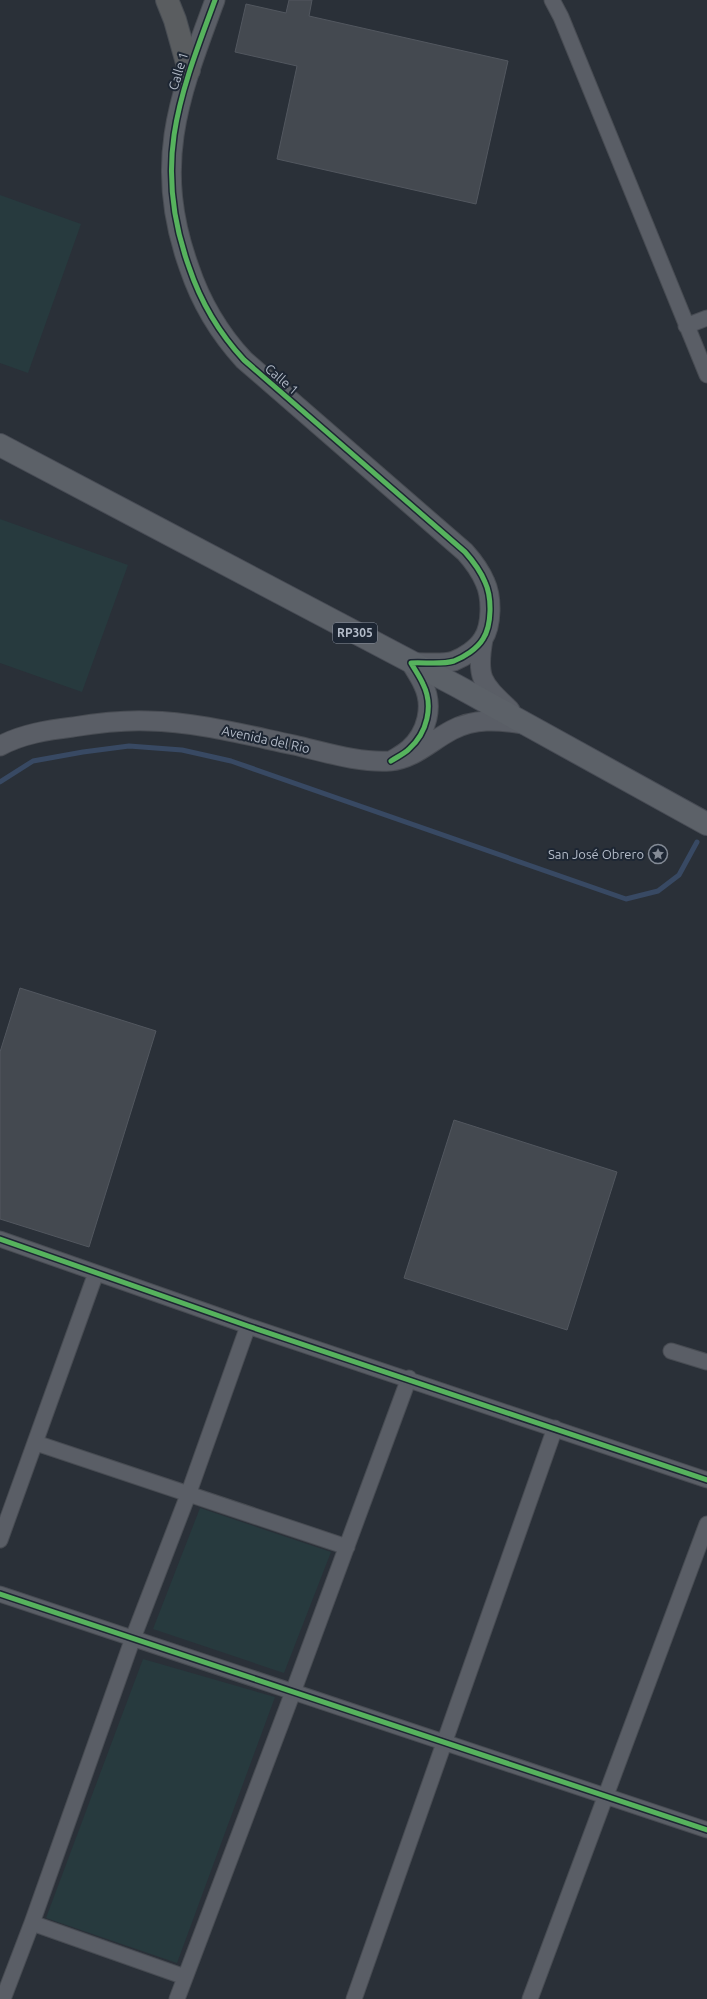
<svg xmlns="http://www.w3.org/2000/svg" width="707" height="1999" viewBox="0 0 707 1999" font-family="Ubuntu,sans-serif">
  <style>
    .green { fill: #273a3e }
    .lines { fill: none; stroke-linecap: round; stroke-linejoin: round }
    .stream { stroke: #384963; stroke-width: 5 }
    .building { fill: #444950; stroke: #52575f }
    .minor-casing { stroke: #484c53; stroke-width: 17 }
    .tertiary-casing { stroke: #484c53; stroke-width: 21 }
    .primary-casing { stroke: #484c55; stroke-width: 24 }
    .motorway-casing { stroke: #474c53; stroke-width: 24 }
    .minor { stroke: #5a5e66; stroke-width: 15 }
    .tertiary { stroke: #5a5e66; stroke-width: 19 }
    .primary { stroke: #5c6168; stroke-width: 22 }
    .motorway { stroke: #5a5d60; stroke-width: 22 }
    .cycleway-casing { stroke: #1d2633; stroke-width: 8 }
    .cycleway { stroke: #56b35d; stroke-width: 5 }
    .labels { text-anchor: middle; stroke-width: 4; stroke-linejoin: round; paint-order: stroke }
    .shield { fill: #1d2633; stroke: #878f9c; stroke-width: 1 }
    .shield-label { font-size: 12px; font-weight: bold; fill: #b4bcc9 }
    .street-label { font-size: 13px; fill: #b4bcc9; stroke: #1d2633 }
    .poi-label { font-size: 13px; fill: #b4bcc9; stroke: #1d2633; text-anchor: end }
  </style>
  <rect width="100%" height="100%" fill="#2a3038"/>
  <!-- green -->
  <path class="green" d="M0,195L81,224L28,373L0,363Z
    M0,519L128,565L82,692L0,663Z
    M200,1508L331,1552L284,1673L153,1629Z
    M143,1659L275,1697L177,1963L46,1918Z"/>
  <g class="lines">
    <!-- stream -->
    <path class="stream" d="M0,782L33,761L83,752L129,746L182,750L231,761L626,899L658,891L679,875L697,842"/>
  </g>
  <!-- building -->
  <path class="building" d="M289,0H312L309,16L508,61L476,204L277,159L297,66L235,52L246,4L286,13Z
    M20,988L156,1031L89,1247L0,1219V1052Z
    M454,1120L617,1172L567,1330L404,1278Z"/>
  <g class="lines">
    <!-- minor casing -->
    <g class="minor-casing">
      <path id="minor" d="M552,0L561,17L707,375
        M686,326L707,318
        M0,1239L248,1326L707,1480
        M671,1351L707,1362
        M36,1443L347,1547
        M0,1540L96,1273
        M0,1594L707,1830
        M32,1923L185,1977
        M3,1999L32,1923L133,1638L188,1495L248,1326
        M177,1999L293,1692L409,1378
        M354,1999L555,1428
        M530,1999L707,1524"/>
    </g>
    <!-- tertiary casing -->
    <g class="tertiary-casing">
      <path id="tertiary" d="M215,0C179,97 152,164 189,267C201,303 219,333 244,360L465,552C473,561 480,570 485,582C492,597 492,625 483,639C477,649 464,657 454,661C441,665 424,662 411,663C415,670 420,677 423,684C434,706 427,733 409,749C404,754 397,757 391,761
        M483,639C476,679 482,683 510,710
        M0,746C22,734 48,730 73,727C98,723 123,720 148,721C197,722 246,735 294,745C325,752 358,763 390,761C414,759 431,741 452,730C475,718 498,720 522,724"/>
    </g>
    <!-- primary casing -->
    <g class="primary-casing">
      <path id="primary" d="M0,445L457,686L707,824"/>
    </g>
    <!-- motorway casing -->
    <g class="motorway-casing">
      <path id="motorway" d="M167,0L175,20L189,70"/>
    </g>
    <!-- minor -->
    <use href="#minor" class="minor"/>
    <!-- tertiary -->
    <use href="#tertiary" class="tertiary"/>
    <!-- primary -->
    <use href="#primary" class="primary"/>
    <!-- motorway -->
    <use href="#motorway" class="motorway"/>
    <!-- cycleway casing -->
    <g class="cycleway-casing">
      <path id="cycleway" d="M215,0C179,97 152,164 189,267C201,303 219,333 244,360L465,552C473,561 480,570 485,582C492,597 492,625 483,639C477,649 464,657 454,661C441,665 424,662 411,663C415,670 420,677 423,684C434,706 427,733 409,749C404,754 397,757 391,761
        M0,1239L248,1326L707,1480
        M0,1594L707,1830"/>
    </g>
    <!-- cycleway -->
    <use href="#cycleway" class="cycleway"/>
  </g>
  <!-- icons -->
  <defs>
    <g id="sight-ring" transform="scale(1)"><circle r="9.5" fill="#1d2633" stroke="#848b96" stroke-width="1.5"/><path d="M0-6L1.8-2.2L6-1.7L2.9 1.2L3.7 5.4L0 3.3L-3.7 5.4L-2.9 1.2L-6-1.7L-1.8-2.2Z" fill="#848b96"/></g>
  </defs>
  <g fill-rule="evenodd">
    <use href="#sight-ring" x="658" y="854"/>
  </g>
  <g class="labels">
    <!-- shield labels -->
    <rect class="shield" x="333" y="623" width="44" height="20" rx="3"/>
    <g class="shield-label">
      <text x="355" y="637">RP305</text>
    </g>
    <!-- street labels -->
    <g class="street-label">
      <text transform="translate(178 71) rotate(-73)" y="5">Calle 1</text>
      <text transform="translate(282 379) rotate(41)" y="5">Calle 1</text>
      <text transform="translate(266 739) rotate(12)" y="5">Avenida del Rio</text>
    </g>
    <!-- poi labels -->
    <g class="poi-label">
      <text x="644" y="859">San José Obrero</text>
    </g>
  </g>
</svg>
